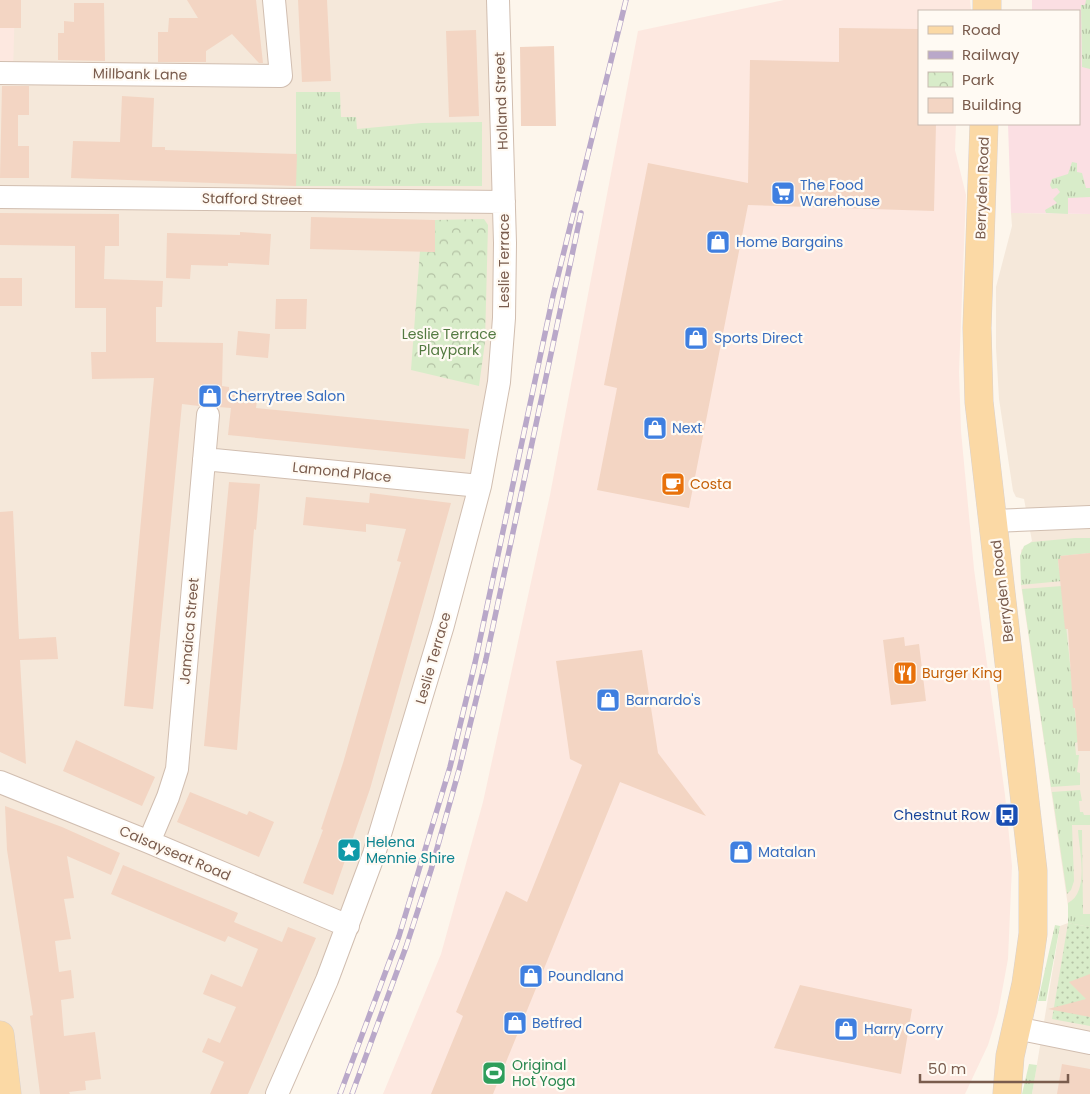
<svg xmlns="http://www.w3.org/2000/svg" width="1090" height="1094" viewBox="0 0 1090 1094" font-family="Poppins,sans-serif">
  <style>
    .residential { fill: #f5e8da }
    .commercial { fill: #fde8e0 }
    .medical { fill: #fbdfe3 }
    .grass { fill: url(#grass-tufts) }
    .park { fill: url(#park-crowns) }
    .garden { fill: url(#garden-dots) }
    .building { fill: #f3d5c3 }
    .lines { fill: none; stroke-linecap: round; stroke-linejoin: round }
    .minor-casing { stroke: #d1beb0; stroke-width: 24 }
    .major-casing { stroke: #dad1cd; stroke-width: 29 }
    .minor { stroke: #fff; stroke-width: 22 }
    .major { stroke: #fbd9a5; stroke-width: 28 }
    .rail-casing { stroke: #b9a8c9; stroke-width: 5.5 }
    .rail { stroke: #fffaf3; stroke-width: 4; stroke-dasharray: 11; stroke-linecap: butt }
    .labels { text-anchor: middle; stroke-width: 4.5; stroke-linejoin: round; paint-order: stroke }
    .street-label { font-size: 14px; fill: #7a5c4d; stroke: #fffaf3 }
    .shop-label { font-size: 14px; fill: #366cbe; stroke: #fffaf3; text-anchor: start }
    .park-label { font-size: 14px; fill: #537a41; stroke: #fffaf3 }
    .food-label { font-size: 14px; fill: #c56008; stroke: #fffaf3; text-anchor: start }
    .transit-label { font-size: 14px; fill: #164399; stroke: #fffaf3; text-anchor: end }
    .culture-label { font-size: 14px; fill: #0d838f; stroke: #fffaf3; text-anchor: start }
    .leisure-label { font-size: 14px; fill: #27864d; stroke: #fffaf3; text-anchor: start }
  </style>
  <defs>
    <pattern id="grass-tufts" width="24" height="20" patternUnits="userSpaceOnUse" patternTransform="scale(1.25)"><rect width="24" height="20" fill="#d8ecc9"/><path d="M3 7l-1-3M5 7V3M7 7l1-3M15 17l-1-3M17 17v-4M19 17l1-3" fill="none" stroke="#b4c2a5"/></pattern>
    <pattern id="park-crowns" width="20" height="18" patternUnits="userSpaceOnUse" patternTransform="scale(1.25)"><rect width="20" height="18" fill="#d8ecc9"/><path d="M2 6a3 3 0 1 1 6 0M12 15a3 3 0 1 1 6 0" fill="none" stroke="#b4c2a5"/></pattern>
    <pattern id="garden-dots" width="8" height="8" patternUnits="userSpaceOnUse" patternTransform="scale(1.25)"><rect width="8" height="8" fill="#d8ecc9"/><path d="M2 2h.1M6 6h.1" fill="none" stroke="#b4c2a5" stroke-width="1.8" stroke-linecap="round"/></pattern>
  </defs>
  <rect width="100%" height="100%" fill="#fdf6ec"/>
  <!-- residential -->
  <path class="residential" d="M15,0H498L502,351L413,724L277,1094H7L0,1035V73Z
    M1011,213L1090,214V1094H1032L1060,926L1068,923L1069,913L1021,585V550L1032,541L1024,499L1016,497L1013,491L999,399L996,348V287L1012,226Z"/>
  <!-- commercial -->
  <path class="commercial" d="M0,0H15L13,73H0Z
    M784,0H970L971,11H919V124H956L955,150L966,195L959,372L961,431L974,569L1005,795L1012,866L1008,959L998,1013L988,1045L965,1094H383L441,954L483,802L550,495L638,31Z"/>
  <!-- medical -->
  <path class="medical" d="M1032,0H1090V214L1011,213L1008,124H1079V11H1032Z"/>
  <!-- grass -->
  <path class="grass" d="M1086,0H1090V69L1082,67L1081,5H1085Z
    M296,92H340L341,117H356L357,129L422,123L482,122V186H296Z
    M1072,162L1077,163V172L1082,173L1086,188H1090V197L1068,198V214L1046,213L1045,210L1057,203L1053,199L1060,192L1057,188L1052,189L1050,185L1052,179L1068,174Z
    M1075,538H1090V553L1061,556V559H1058L1059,570H1062V581L1021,585L1020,556L1024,546L1032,542Z
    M1062,586L1078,742L1075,743L1076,755H1079L1077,772L1080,773V785L1051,787L1022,589Z
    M1080,790L1082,801H1079L1080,812H1083L1084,815H1090V825H1072L1074,881L1071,890L1067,894L1052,792Z
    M1078,830H1082L1083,914H1090V927L1068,923V903C1090,892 1079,850 1078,830Z
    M1055,925L1060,926L1046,1001H1038Z
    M1029,1064L1037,1065L1032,1094H1022Z"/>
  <!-- park -->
  <path class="park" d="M484,219L488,225L485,342L479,386L411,370L420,251L435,252V220Z"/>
  <!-- garden -->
  <path class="garden" d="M1068,923L1090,927V1026L1052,1019Z"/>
  <!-- building -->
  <path class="building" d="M0,0H21V28H0Z
    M187,0H256L263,63H259L232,34L206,51V62H158V32H168L169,18H198Z
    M298,0H327L331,81L302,82Z
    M74,3H104L105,61L58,60V33H64V21L74,22Z
    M839,28L919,29V124H936L934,211L748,205L689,508L597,490L617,388L604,385L648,163L748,183L750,60L839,62Z
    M476,30L479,116L449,117L446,31Z
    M554,46L556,126H521L520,47Z
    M2,86H29V115H18V146H29V178H0Z
    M122,96L154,98L152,147H165V150L297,154L296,186L71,178L73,141L120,142Z
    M0,213L119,214V246H105L104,279L163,281L162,307H156V342L223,343L222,386L229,387V390L258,392L256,408L469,429L465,459L228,435L231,408L218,407L210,402L199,406L182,404L153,709L124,706L154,378L92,379L91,352H106V308H75V246L0,245Z
    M311,217L435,220V252L310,249Z
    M240,232L271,234L269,265L228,263V266L191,265L190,279L166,278L167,233L240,235Z
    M0,278H22V306H0Z
    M276,299H307L306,329H275Z
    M238,331L270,334L268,358L236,355Z
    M229,482L260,484L256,530L254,529L237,750L204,746Z
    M370,493L451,503L370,789L333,895L303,883L323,830L321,829L343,763L401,562L397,561L406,529L366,524V532L303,525L306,497L369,503Z
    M13,511L19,639L56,637L58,659L20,660L26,764L0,752V512Z
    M1090,553V751H1078L1075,708H1073L1068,629H1065L1058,559H1061L1060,556Z
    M904,637L905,646L919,644L926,701L891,705L883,640Z
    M642,650L658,753L706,816L620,782L493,1094H431L463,1016L456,1012L506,891L527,902L582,765L570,759L556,661Z
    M76,740L155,777L142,806L63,771Z
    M190,792L247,815L249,811L274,822L259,857L177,822Z
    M5,806L62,827L120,853L111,875L67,856L74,898L64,899L71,939L55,941L59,972L71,970L74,998L61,1000L64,1036L95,1032L101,1079L85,1081L86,1090L69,1092L70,1094H40L30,1016L33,1015L7,850Z
    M123,865L238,913L234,922L282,942L288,927L316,938L248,1094H210L224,1062L202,1052L208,1038L220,1043L236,1007L203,994L211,974L242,987L258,949L228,936L225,942L111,894Z
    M1090,974V1017L1048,1009L1086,999L1069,982Z
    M800,985L912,1009L901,1074L774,1048Z
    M1062,1064L1090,1069V1094H1057Z"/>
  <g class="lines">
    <!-- minor casing -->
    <g class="minor-casing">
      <path id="minor" d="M0,73L281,76L274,0
        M0,197L504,202
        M204,459L480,486
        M993,521L1090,517
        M0,782L149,842L348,926
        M149,842L168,797L177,769L208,415
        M1016,1028L1090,1043
        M277,1094L327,980L374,854L443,625L480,486L499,382L504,318L505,243L498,0"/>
    </g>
    <!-- major casing -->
    <g class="major-casing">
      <path id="major" d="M987,11V0
        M984,124L977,328L979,402L1033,871V934L1026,984L1010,1056L1007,1094
        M0,1035L7,1094"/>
    </g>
    <!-- minor -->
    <use href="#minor" class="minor"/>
    <!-- major -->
    <use href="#major" class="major"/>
    <!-- rail casing -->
    <g class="rail-casing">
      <path id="rail" d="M340,1094L399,936L450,767L475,663L553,296L626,0
        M352,1094L406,947L431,870L459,770L486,659L581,213"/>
    </g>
    <!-- rail -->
    <use href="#rail" class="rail"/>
  </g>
  <!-- icons -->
  <defs>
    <g id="supermarket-square" transform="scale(1.25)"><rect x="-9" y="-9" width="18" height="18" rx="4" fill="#3f7fe0" stroke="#fffaf3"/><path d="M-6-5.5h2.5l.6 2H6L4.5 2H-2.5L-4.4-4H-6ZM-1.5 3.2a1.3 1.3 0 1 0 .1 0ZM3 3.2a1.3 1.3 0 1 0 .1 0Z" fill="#fff"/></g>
    <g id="shop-square" transform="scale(1.25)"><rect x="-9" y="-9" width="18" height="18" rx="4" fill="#3f7fe0" stroke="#fffaf3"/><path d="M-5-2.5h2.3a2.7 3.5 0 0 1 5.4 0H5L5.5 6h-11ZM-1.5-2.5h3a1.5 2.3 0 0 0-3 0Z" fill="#fff"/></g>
    <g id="cafe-square" transform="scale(1.25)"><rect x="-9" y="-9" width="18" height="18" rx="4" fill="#e8710a" stroke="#fffaf3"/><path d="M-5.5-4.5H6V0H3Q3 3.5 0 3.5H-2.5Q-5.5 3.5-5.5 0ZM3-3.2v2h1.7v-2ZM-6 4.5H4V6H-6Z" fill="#fff"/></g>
    <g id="restaurant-square" transform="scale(1.25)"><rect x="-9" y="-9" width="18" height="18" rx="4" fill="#e8710a" stroke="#fffaf3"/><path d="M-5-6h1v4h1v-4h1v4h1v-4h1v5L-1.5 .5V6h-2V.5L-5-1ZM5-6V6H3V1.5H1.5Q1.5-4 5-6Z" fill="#fff"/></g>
    <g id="bus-square" transform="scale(1.25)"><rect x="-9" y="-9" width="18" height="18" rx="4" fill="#1a4fb4" stroke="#fffaf3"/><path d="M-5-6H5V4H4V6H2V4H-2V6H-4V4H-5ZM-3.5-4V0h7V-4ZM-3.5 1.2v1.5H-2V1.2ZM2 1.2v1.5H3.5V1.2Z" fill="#fff"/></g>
    <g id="sight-square" transform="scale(1.25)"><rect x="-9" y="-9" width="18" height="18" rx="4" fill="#0f9aa8" stroke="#fffaf3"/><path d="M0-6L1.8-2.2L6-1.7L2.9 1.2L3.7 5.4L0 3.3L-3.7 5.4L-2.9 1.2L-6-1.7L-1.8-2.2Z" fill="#fff"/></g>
    <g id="stadium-square" transform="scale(1.25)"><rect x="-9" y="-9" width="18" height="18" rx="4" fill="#2e9e5b" stroke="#fffaf3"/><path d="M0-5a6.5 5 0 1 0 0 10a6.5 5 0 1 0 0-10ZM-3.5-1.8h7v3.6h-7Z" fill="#fff"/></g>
  </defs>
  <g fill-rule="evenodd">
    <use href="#supermarket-square" x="783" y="193"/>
    <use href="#shop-square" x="718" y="242"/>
    <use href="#shop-square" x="696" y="338"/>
    <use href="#shop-square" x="210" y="396"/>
    <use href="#shop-square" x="655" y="428"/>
    <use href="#cafe-square" x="673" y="484"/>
    <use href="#restaurant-square" x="905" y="673"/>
    <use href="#shop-square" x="608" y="700"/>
    <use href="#bus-square" x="1007" y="815"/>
    <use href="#sight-square" x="349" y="850"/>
    <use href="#shop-square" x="741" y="852"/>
    <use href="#shop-square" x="531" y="976"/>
    <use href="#shop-square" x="515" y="1023"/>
    <use href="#shop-square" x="846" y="1029"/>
    <use href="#stadium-square" x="494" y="1073"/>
  </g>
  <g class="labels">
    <!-- street labels -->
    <g class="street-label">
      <text transform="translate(140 74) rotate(1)" y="5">Millbank Lane</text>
      <text transform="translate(501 101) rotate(-92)" y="5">Holland Street</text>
      <text transform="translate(982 188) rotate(-88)" y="5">Berryden Road</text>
      <text transform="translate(252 199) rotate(1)" y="5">Stafford Street</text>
      <text transform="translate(504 261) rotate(-90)" y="5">Leslie Terrace</text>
      <text transform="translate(342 472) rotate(6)" y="5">Lamond Place</text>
      <text transform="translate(1002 591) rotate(-97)" y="5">Berryden Road</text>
      <text transform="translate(189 631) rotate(-85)" y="5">Jamaica Street</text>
      <text transform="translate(433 658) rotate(-74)" y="5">Leslie Terrace</text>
      <text transform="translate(175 853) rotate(23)" y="5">Calsayseat Road</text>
    </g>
    <!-- shop labels -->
    <g class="shop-label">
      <text x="800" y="190">The Food<tspan x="800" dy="16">Warehouse</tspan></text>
      <text x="736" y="247">Home Bargains</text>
      <text x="714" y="343">Sports Direct</text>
      <text x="228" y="401">Cherrytree Salon</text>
      <text x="672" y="433">Next</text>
      <text x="626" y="705">Barnardo's</text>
      <text x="758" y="857">Matalan</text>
      <text x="548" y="981">Poundland</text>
      <text x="532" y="1028">Betfred</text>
      <text x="864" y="1034">Harry Corry</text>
    </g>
    <!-- park labels -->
    <g class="park-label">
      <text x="449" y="339">Leslie Terrace<tspan x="449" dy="16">Playpark</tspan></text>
    </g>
    <!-- food labels -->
    <g class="food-label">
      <text x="690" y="489">Costa</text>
      <text x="922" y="678">Burger King</text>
    </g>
    <!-- transit labels -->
    <g class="transit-label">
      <text x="990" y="820">Chestnut Row</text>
    </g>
    <!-- culture labels -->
    <g class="culture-label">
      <text x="366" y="847">Helena<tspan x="366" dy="16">Mennie Shire</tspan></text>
    </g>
    <!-- leisure labels -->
    <g class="leisure-label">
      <text x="512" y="1070">Original<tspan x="512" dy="16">Hot Yoga</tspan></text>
    </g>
  </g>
  <!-- legend -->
  <rect x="918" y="10" width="162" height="115" fill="#fffaf3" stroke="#cabbb1"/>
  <rect x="928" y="26" width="25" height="8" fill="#fbd9a5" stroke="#cabbb1"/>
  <text x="962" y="35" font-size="15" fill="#7a5c4d">Road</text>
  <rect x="928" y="51" width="25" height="8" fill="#b9a8c9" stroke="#cabbb1"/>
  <text x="962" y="60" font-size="15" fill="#7a5c4d">Railway</text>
  <rect x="928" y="72" width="25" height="15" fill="url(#park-crowns)" stroke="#cabbb1"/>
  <text x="962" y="85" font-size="15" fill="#7a5c4d">Park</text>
  <rect x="928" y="98" width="25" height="15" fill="#f3d5c3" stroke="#cabbb1"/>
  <text x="962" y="110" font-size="15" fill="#7a5c4d">Building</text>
  <!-- scale -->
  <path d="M920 1074v8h148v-8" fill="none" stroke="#7a5c4d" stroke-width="2.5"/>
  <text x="928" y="1074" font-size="15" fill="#7a5c4d" stroke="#fffaf3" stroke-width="4" paint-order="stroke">50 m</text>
</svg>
